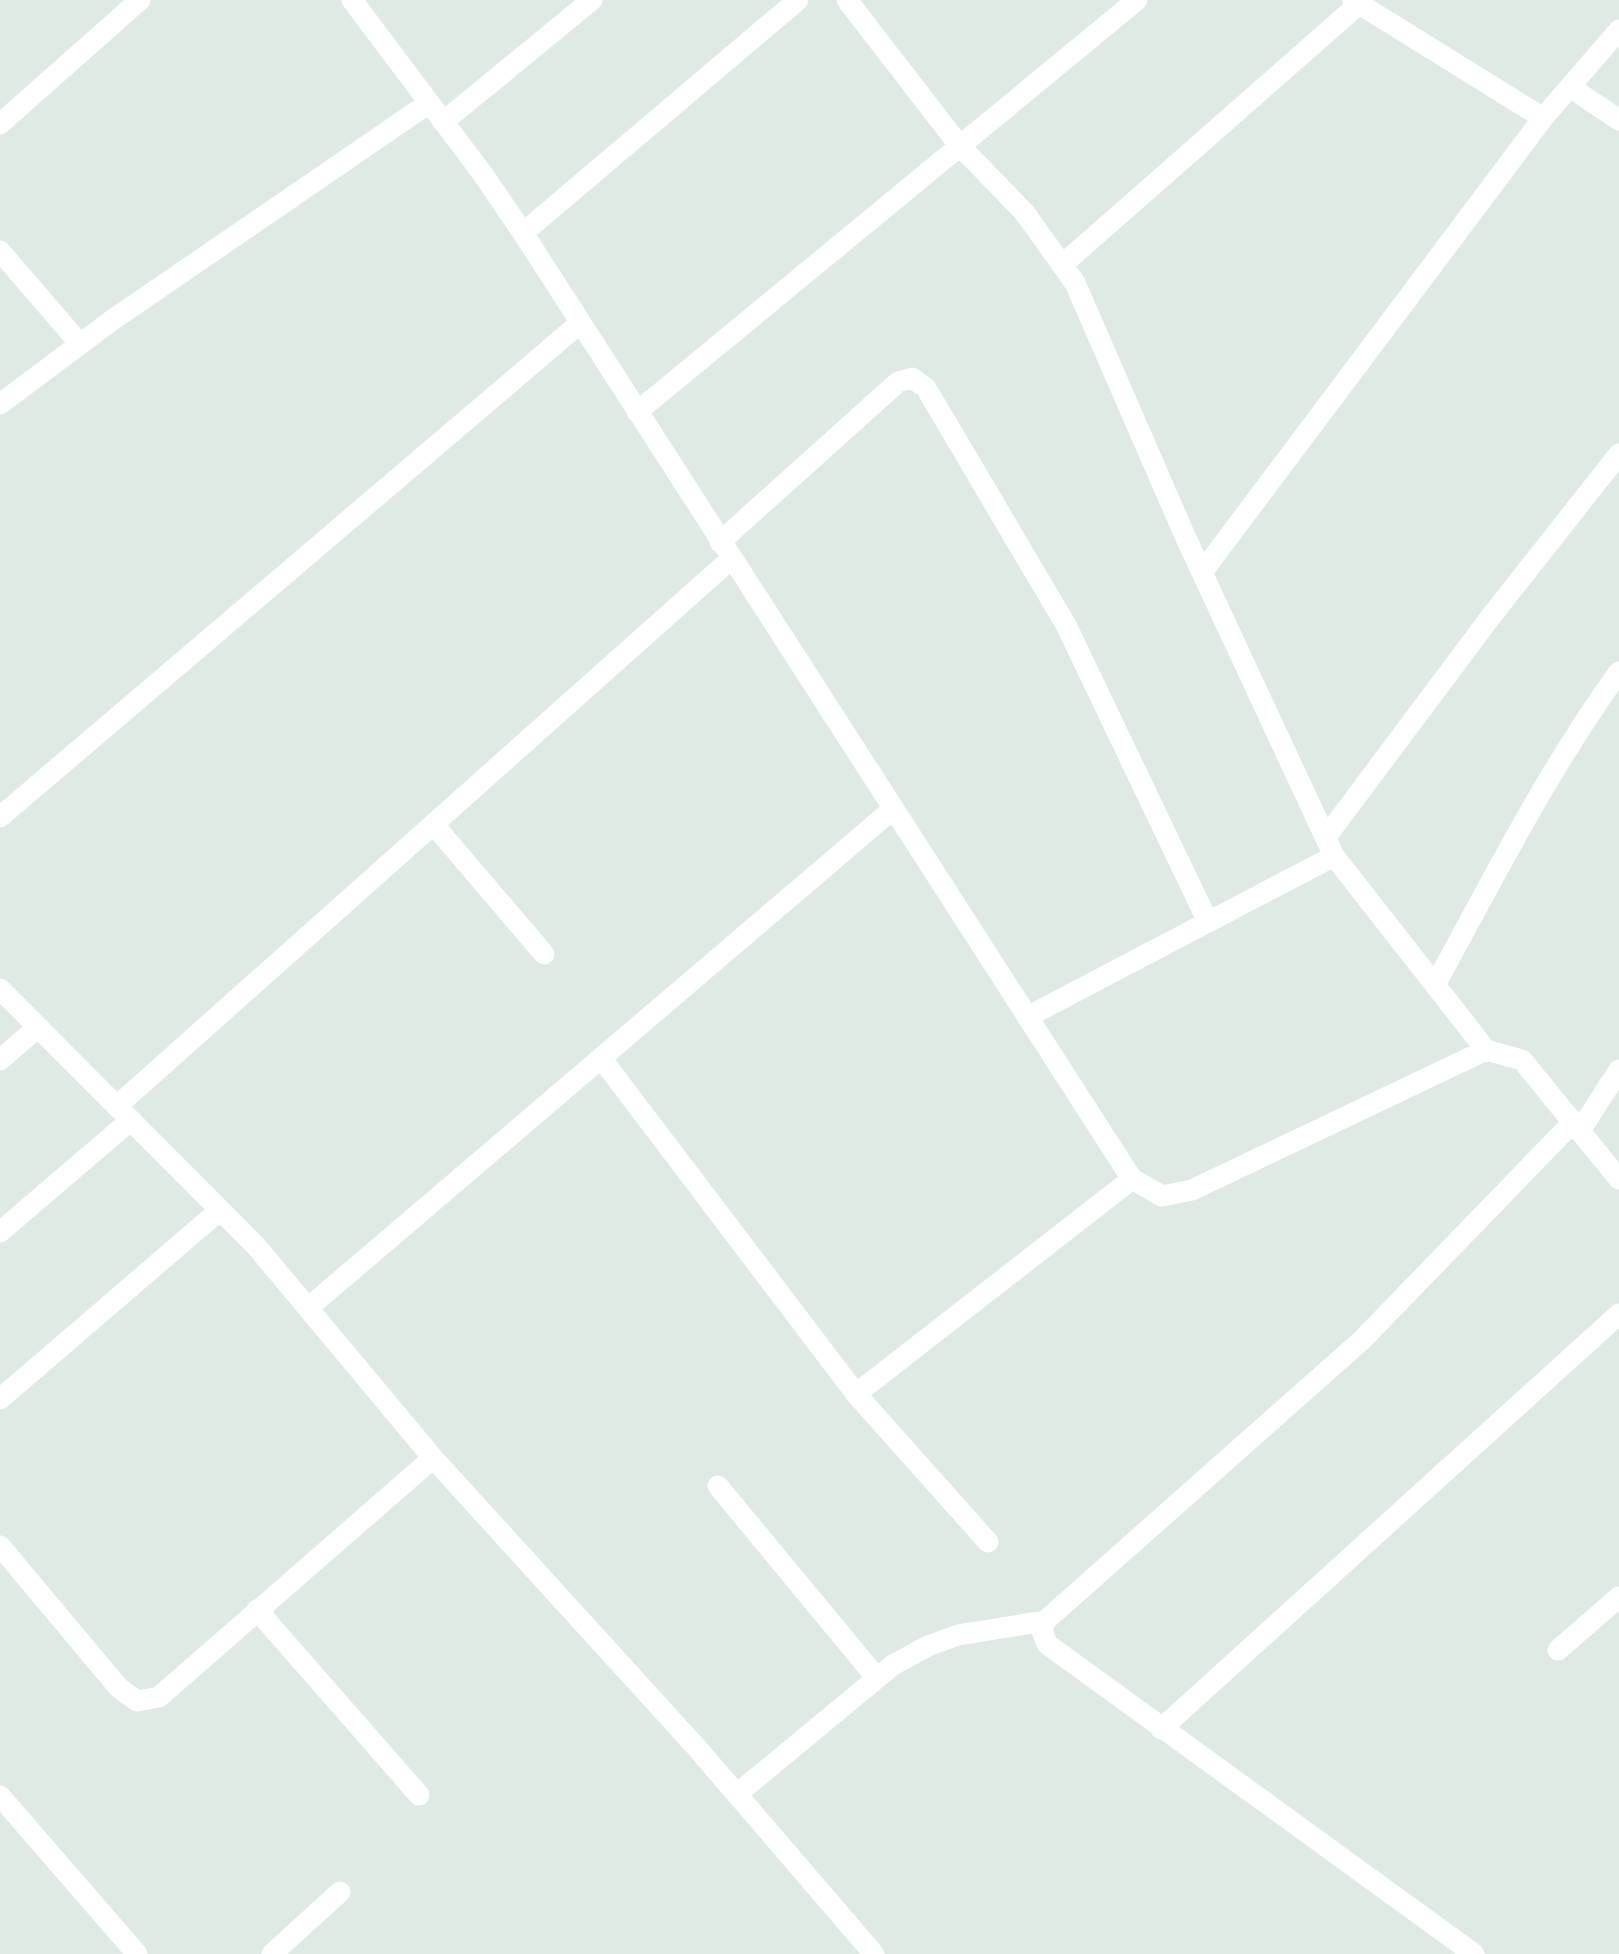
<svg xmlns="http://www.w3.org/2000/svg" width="1619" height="1954" viewBox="0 0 1619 1954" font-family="'Archivo Narrow',sans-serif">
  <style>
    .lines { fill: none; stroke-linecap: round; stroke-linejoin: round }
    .street { stroke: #fff; stroke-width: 21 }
  </style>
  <rect width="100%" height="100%" fill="#deeae3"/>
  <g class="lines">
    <!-- street -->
    <path class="street" d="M352,0L482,173L523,233L1132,1179L1162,1196L1192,1190L1486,1050
      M847,0L959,145L1024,212L1075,283L1185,536L1334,856L1486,1050L1522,1060L1619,1179
      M1353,0L1543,118
      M1570,87L1619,120
      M443,122L592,0
      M0,124L140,0
      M523,233L798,0
      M0,251L80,344
      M1062,265L1359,4
      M0,404L111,321L429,103
      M637,412L1137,0
      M720,542L898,382L912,378L926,388L1066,625L1208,922
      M1203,571L1543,118L1619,30
      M0,817L579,324
      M434,825L544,954
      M1326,837L1489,619L1619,454
      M1435,985C1493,879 1548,770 1619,672
      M0,989L256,1246L433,1458L697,1748L874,1954
      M1027,1017L1334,856
      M601,1058L856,1394L988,1542
      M0,1060L38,1027
      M117,1106L731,559
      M1581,1129L1619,1070
      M0,1232L131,1120
      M308,1308L893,809
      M856,1394L1132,1179
      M0,1399L220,1210
      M718,1486L876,1677
      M0,1546L119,1688L137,1701L159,1697L433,1458
      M257,1610L419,1795
      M1558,1650L1619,1597
      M1161,1729L1619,1314
      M737,1794L893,1665L928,1646L958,1635L1045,1621
      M0,1796L137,1954
      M272,1954L340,1892
      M1474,1954L1047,1644L1042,1631L1045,1621L1362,1340L1574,1121"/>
  </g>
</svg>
